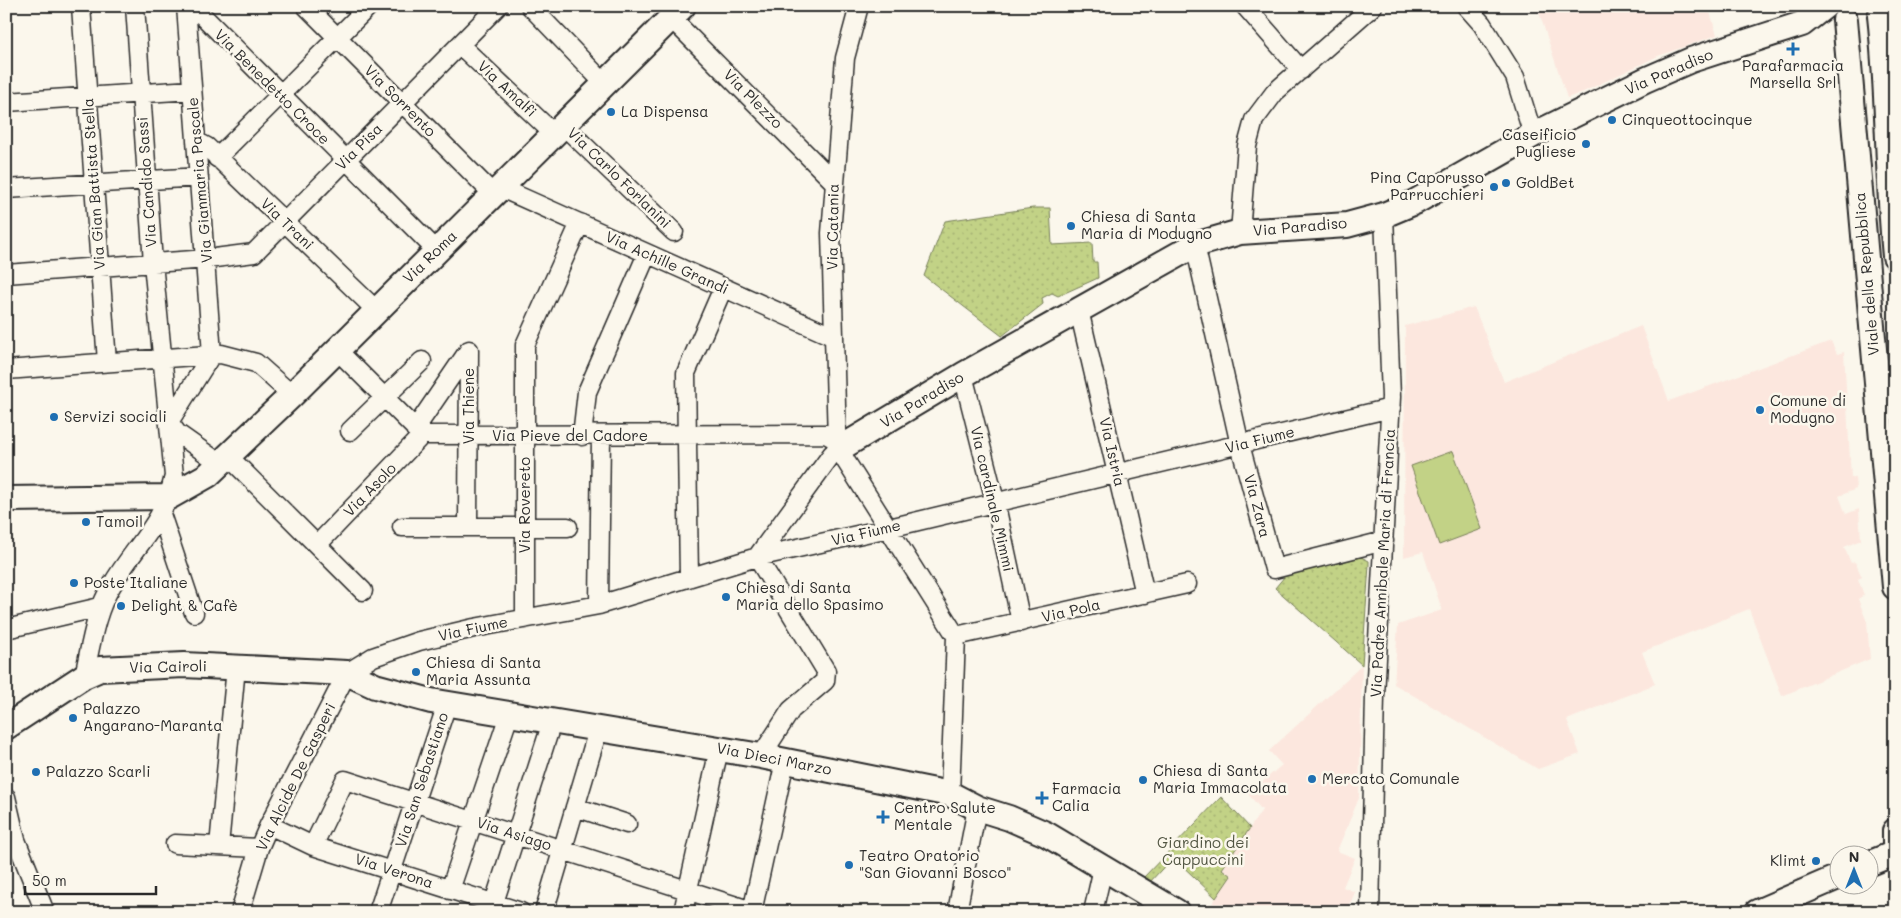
<svg xmlns="http://www.w3.org/2000/svg" width="1901" height="918" viewBox="0 0 1901 918" font-family="Mali,sans-serif">
  <style>
    .built { fill: #fce7de }
    .grass { fill: url(#grass-dots); stroke: #767e58 }
    .pitch { fill: #c2d286; stroke: #767e58 }
    .lines { fill: none; stroke-linecap: round; stroke-linejoin: round }
    .street-casing { stroke: #2b2b2b; stroke-width: 21 }
    .secondary-casing { stroke: #2b2b2b; stroke-width: 28 }
    .street { stroke: #fbf7ec; stroke-width: 18 }
    .secondary { stroke: #fbf7ec; stroke-width: 24 }
    .poi-dot { fill: #1f6fb2; stroke: #fbf7ec; stroke-width: 2 }
    .labels { text-anchor: middle; stroke-width: 5; stroke-linejoin: round; paint-order: stroke }
    .poi-label { font-size: 15px; fill: #2b2b2b; stroke: #fbf7ec; text-anchor: start }
    .street-label { font-size: 15px; fill: #2b2b2b; stroke: #fbf7ec }
    .park-label { font-size: 15px; fill: #515542; stroke: #fbf7ec }
  </style>
  <defs>
    <pattern id="grass-dots" width="8" height="8" patternUnits="userSpaceOnUse" patternTransform="scale(1.25)"><rect width="8" height="8" fill="#c2d286"/><path d="M2 2h.1M6 6h.1" fill="none" stroke="#a7b474" stroke-width="1.8" stroke-linecap="round"/></pattern>
  </defs>
  <rect width="100%" height="100%" fill="#fbf7ec"/>
  <filter id="ink" filterUnits="userSpaceOnUse"><feTurbulence type="fractalNoise" baseFrequency=".02" numOctaves="2"/><feDisplacementMap in="SourceGraphic" scale="10" xChannelSelector="R" yChannelSelector="G"/><feConvolveMatrix kernelMatrix="1 2 1 2 8 2 1 2 1" color-interpolation-filters="sRGB"/></filter>
  <g filter="url(#ink)">
    <!-- built -->
    <path class="built" d="M1537,6H1708L1717,35L1658,56L1583,92L1567,98Z
      M1474,307L1504,382L1641,326L1669,401L1831,341L1837,354L1844,352L1851,478L1855,477L1856,489L1839,496L1846,514L1859,509L1861,540L1844,547L1851,563L1855,562L1862,577L1858,579L1864,595L1858,599L1867,622L1870,659L1782,696L1749,609L1642,652L1655,684L1567,720L1580,754L1538,769L1394,684L1398,625L1442,610L1423,552L1404,557L1405,326Z
      M1362,665L1359,798L1337,851L1355,858L1343,887L1355,892L1347,912H1220L1209,908L1231,876L1222,869L1262,810L1248,794L1282,765L1269,751Z"/>
    <!-- grass -->
    <path class="grass" d="M1033,208H1050L1052,245L1092,243L1093,262H1097L1098,278L1058,296L1052,293L1042,298L1043,304L1002,336L924,276L945,221Z
      M1361,557L1369,561V565L1362,665L1275,588L1285,576Z
      M1221,797L1250,828L1222,869L1231,876L1216,898L1173,857L1149,883L1142,879Z"/>
    <!-- pitch -->
    <path class="pitch" d="M1453,451L1482,529L1439,545L1411,466Z"/>
    <g class="lines">
      <!-- street casing -->
      <g class="street-casing">
        <path id="street" d="M81,6L107,362
          M186,6L212,354
          M193,6L437,251
          M306,6L494,195
          M530,6L604,83
          M859,6L845,58L831,233L837,440L839,449L847,463L956,636L950,794
          M1245,6L1301,70
          M1466,6L1482,24L1515,77L1533,135
          M671,18L834,182
          M460,45L554,134
          M6,102L192,90
          M563,125L674,232
          M196,141L207,147L376,310
          M217,158L369,6
          M501,188L834,337
          M6,189L199,177
          M1240,232L1247,146L1254,120L1275,92L1373,6
          M1195,245L1240,445L1274,569L1384,541
          M6,274L207,259L254,253L498,6
          M1079,310L1145,594
          M337,350L422,435L826,434L837,440
          M212,354L169,422L177,433L221,464
          M6,370L221,354L256,363L292,395
          M963,375L995,501L1021,622
          M415,429L469,350L468,527
          M350,431L422,361
          M582,436L587,392L647,254
          M229,457L363,591
          M161,514L194,613
          M402,527H568
          M318,544L422,435
          M757,557L826,671L825,681L791,710L761,756
          M757,557L832,454L839,449
          M689,578L686,373L723,288
          M599,605L601,436
          M525,619V345L580,223
          M6,629L100,607
          M956,636L1187,584
          M84,676C91,645 95,612 112,585C135,545 164,524 174,476L153,263L135,6
          M6,797L16,840L45,912
          M575,807L627,824
          M269,825L313,846L521,912
          M175,844L259,848
          M219,846L236,667
          M313,846L345,780L752,911
          M450,890L509,715
          M240,912L259,848L269,825L347,673L373,657L419,641L474,628L599,605L757,557L889,528L1391,408
          M378,912L447,704
          M491,912L552,722
          M544,912L598,730
          M683,912L719,749
          M752,912L785,761
          M957,912L977,808
          M1093,912L1103,868
          M1370,912L1375,696L1391,397L1384,215"/>
      </g>
      <!-- secondary casing -->
      <g class="secondary-casing">
        <path id="secondary" d="M1880,16C1889,96 1887,176 1895,256
          M1845,20L1895,587
          M839,449L963,375L1195,245L1240,232L1347,225L1384,215L1415,202L1533,135L1645,80L1691,60L1802,24L1825,6
          M6,499L169,497L208,475L292,395L683,6
          M6,727L84,676L100,669L184,665L347,673L375,686L431,701L761,756L950,794L977,808L1009,818L1046,834L1177,912
          M1895,831V843
          M1868,864L1895,853
          M1757,912L1838,877"/>
      </g>
      <!-- street -->
      <use href="#street" class="street"/>
      <!-- secondary -->
      <use href="#secondary" class="secondary"/>
    </g>
  </g>
  <!-- markers -->
  <g class="poi-dot">
    <path d="M1790.5 41.5h5v5h5v5h-5v5h-5v-5h-5v-5h5z"/>
    <circle cx="611" cy="112" r="5"/>
    <circle cx="1612" cy="120" r="5"/>
    <circle cx="1586" cy="144" r="5"/>
    <circle cx="1506" cy="183" r="5"/>
    <circle cx="1494" cy="187" r="5"/>
    <circle cx="1071" cy="226" r="5"/>
    <circle cx="1760" cy="410" r="5"/>
    <circle cx="54" cy="417" r="5"/>
    <circle cx="86" cy="522" r="5"/>
    <circle cx="74" cy="583" r="5"/>
    <circle cx="726" cy="597" r="5"/>
    <circle cx="121" cy="606" r="5"/>
    <circle cx="416" cy="672" r="5"/>
    <circle cx="73" cy="718" r="5"/>
    <circle cx="36" cy="772" r="5"/>
    <circle cx="1312" cy="779" r="5"/>
    <circle cx="1143" cy="780" r="5"/>
    <path d="M1039.5 790.5h5v5h5v5h-5v5h-5v-5h-5v-5h5z"/>
    <path d="M880.5 809.5h5v5h5v5h-5v5h-5v-5h-5v-5h5z"/>
    <circle cx="1816" cy="861" r="5"/>
    <circle cx="849" cy="865" r="5"/>
  </g>
  <g class="labels">
    <!-- poi labels -->
    <g class="poi-label">
      <text x="1793" y="71" text-anchor="middle">Parafarmacia<tspan x="1793" dy="17">Marsella Srl</tspan></text>
      <text x="621" y="117">La Dispensa</text>
      <text x="1622" y="125">Cinqueottocinque</text>
      <text x="1576" y="140" text-anchor="end">Caseificio<tspan x="1576" dy="17">Pugliese</tspan></text>
      <text x="1484" y="183" text-anchor="end">Pina Caporusso<tspan x="1484" dy="17">Parrucchieri</tspan></text>
      <text x="1516" y="188">GoldBet</text>
      <text x="1081" y="222">Chiesa di Santa<tspan x="1081" dy="17">Maria di Modugno</tspan></text>
      <text x="1770" y="406">Comune di<tspan x="1770" dy="17">Modugno</tspan></text>
      <text x="64" y="422">Servizi sociali</text>
      <text x="96" y="527">Tamoil</text>
      <text x="84" y="588">Poste Italiane</text>
      <text x="736" y="593">Chiesa di Santa<tspan x="736" dy="17">Maria dello Spasimo</tspan></text>
      <text x="131" y="611">Delight &amp; Cafè</text>
      <text x="426" y="668">Chiesa di Santa<tspan x="426" dy="17">Maria Assunta</tspan></text>
      <text x="83" y="714">Palazzo<tspan x="83" dy="17">Angarano-Maranta</tspan></text>
      <text x="1153" y="776">Chiesa di Santa<tspan x="1153" dy="17">Maria Immacolata</tspan></text>
      <text x="46" y="777">Palazzo Scarli</text>
      <text x="1322" y="784">Mercato Comunale</text>
      <text x="1052" y="794">Farmacia<tspan x="1052" dy="17">Calia</tspan></text>
      <text x="894" y="813">Centro Salute<tspan x="894" dy="17">Mentale</tspan></text>
      <text x="859" y="861">Teatro Oratorio<tspan x="859" dy="17">"San Giovanni Bosco"</tspan></text>
      <text x="1806" y="866" text-anchor="end">Klimt</text>
    </g>
    <!-- street labels -->
    <g class="street-label">
      <text transform="translate(1669 72) rotate(-23)" y="5">Via Paradiso</text>
      <text transform="translate(272 87) rotate(45)" y="5">Via Benedetto Croce</text>
      <text transform="translate(507 89) rotate(43)" y="5">Via Amalfi</text>
      <text transform="translate(753 99) rotate(45)" y="5">Via Plezzo</text>
      <text transform="translate(400 101) rotate(45)" y="5">Via Sorrento</text>
      <text transform="translate(359 147) rotate(-45)" y="5">Via Pisa</text>
      <text transform="translate(619 178) rotate(44)" y="5">Via Carlo Forlanini</text>
      <text transform="translate(200 180) rotate(-95)" y="5">Via Gianmaria Pascale</text>
      <text transform="translate(147 182) rotate(-94)" y="5">Via Candido Sassi</text>
      <text transform="translate(94 184) rotate(-94)" y="5">Via Gian Battista Stella</text>
      <text transform="translate(287 224) rotate(44)" y="5">Via Trani</text>
      <text transform="translate(833 227) rotate(-89)" y="5">Via Catania</text>
      <text transform="translate(1300 227) rotate(-5)" y="5">Via Paradiso</text>
      <text transform="translate(430 257) rotate(-44)" y="5">Via Roma</text>
      <text transform="translate(667 263) rotate(24)" y="5">Via Achille Grandi</text>
      <text transform="translate(1867 274) rotate(-95)" y="5">Viale della Repubblica</text>
      <text transform="translate(922 400) rotate(-31)" y="5">Via Paradiso</text>
      <text transform="translate(469 406) rotate(-90)" y="5">Via Thiene</text>
      <text x="570" y="441">Via Pieve del Cadore</text>
      <text transform="translate(1260 440) rotate(-14)" y="5">Via Fiume</text>
      <text transform="translate(1112 452) rotate(77)" y="5">Via Istria</text>
      <text transform="translate(370 490) rotate(-46)" y="5">Via Asolo</text>
      <text transform="translate(992 499) rotate(77)" y="5">Via cardinale Mimmi</text>
      <text transform="translate(525 505) rotate(-90)" y="5">Via Rovereto</text>
      <text transform="translate(1257 506) rotate(75)" y="5">Via Zara</text>
      <text transform="translate(866 533) rotate(-13)" y="5">Via Fiume</text>
      <text transform="translate(1383 563) rotate(-87)" y="5">Via Padre Annibale Maria di Francia</text>
      <text transform="translate(1071 611) rotate(-13)" y="5">Via Pola</text>
      <text transform="translate(473 629) rotate(-12)" y="5">Via Fiume</text>
      <text transform="translate(168 667) rotate(-1)" y="5">Via Cairoli</text>
      <text transform="translate(774 759) rotate(11)" y="5">Via Dieci Marzo</text>
      <text transform="translate(296 777) rotate(-64)" y="5">Via Alcide De Gasperi</text>
      <text transform="translate(422 780) rotate(-72)" y="5">Via San Sebastiano</text>
      <text transform="translate(514 834) rotate(18)" y="5">Via Asiago</text>
      <text transform="translate(394 871) rotate(18)" y="5">Via Verona</text>
    </g>
    <!-- park labels -->
    <g class="park-label">
      <text x="1203" y="848">Giardino dei<tspan x="1203" dy="17">Cappuccini</tspan></text>
    </g>
  </g>
  <!-- margin -->
  <rect width="1901" height="918" fill="none" stroke="#fbf7ec" stroke-width="25"/>
  <rect x="12" y="12" width="1876" height="893" fill="none" stroke="#2b2b2b" stroke-width="2" filter="url(#ink)"/>
  <!-- north arrow -->
  <g transform="translate(1854 870)"><circle r="24" fill="#fbf7ec" stroke="#a8a59f"/>
  <path d="M0-4L9 19L0 12L-9 19Z" fill="#1f6fb2"/>
  <text y="-8" font-size="14" font-weight="bold" text-anchor="middle" fill="#2b2b2b">N</text>
  </g>
  <!-- scale -->
  <path d="M25 886v8h131v-8" fill="none" stroke="#2b2b2b" stroke-width="2.5"/>
  <text x="32" y="886" font-size="15" fill="#2b2b2b" stroke="#fbf7ec" stroke-width="4" paint-order="stroke">50 m</text>
</svg>
